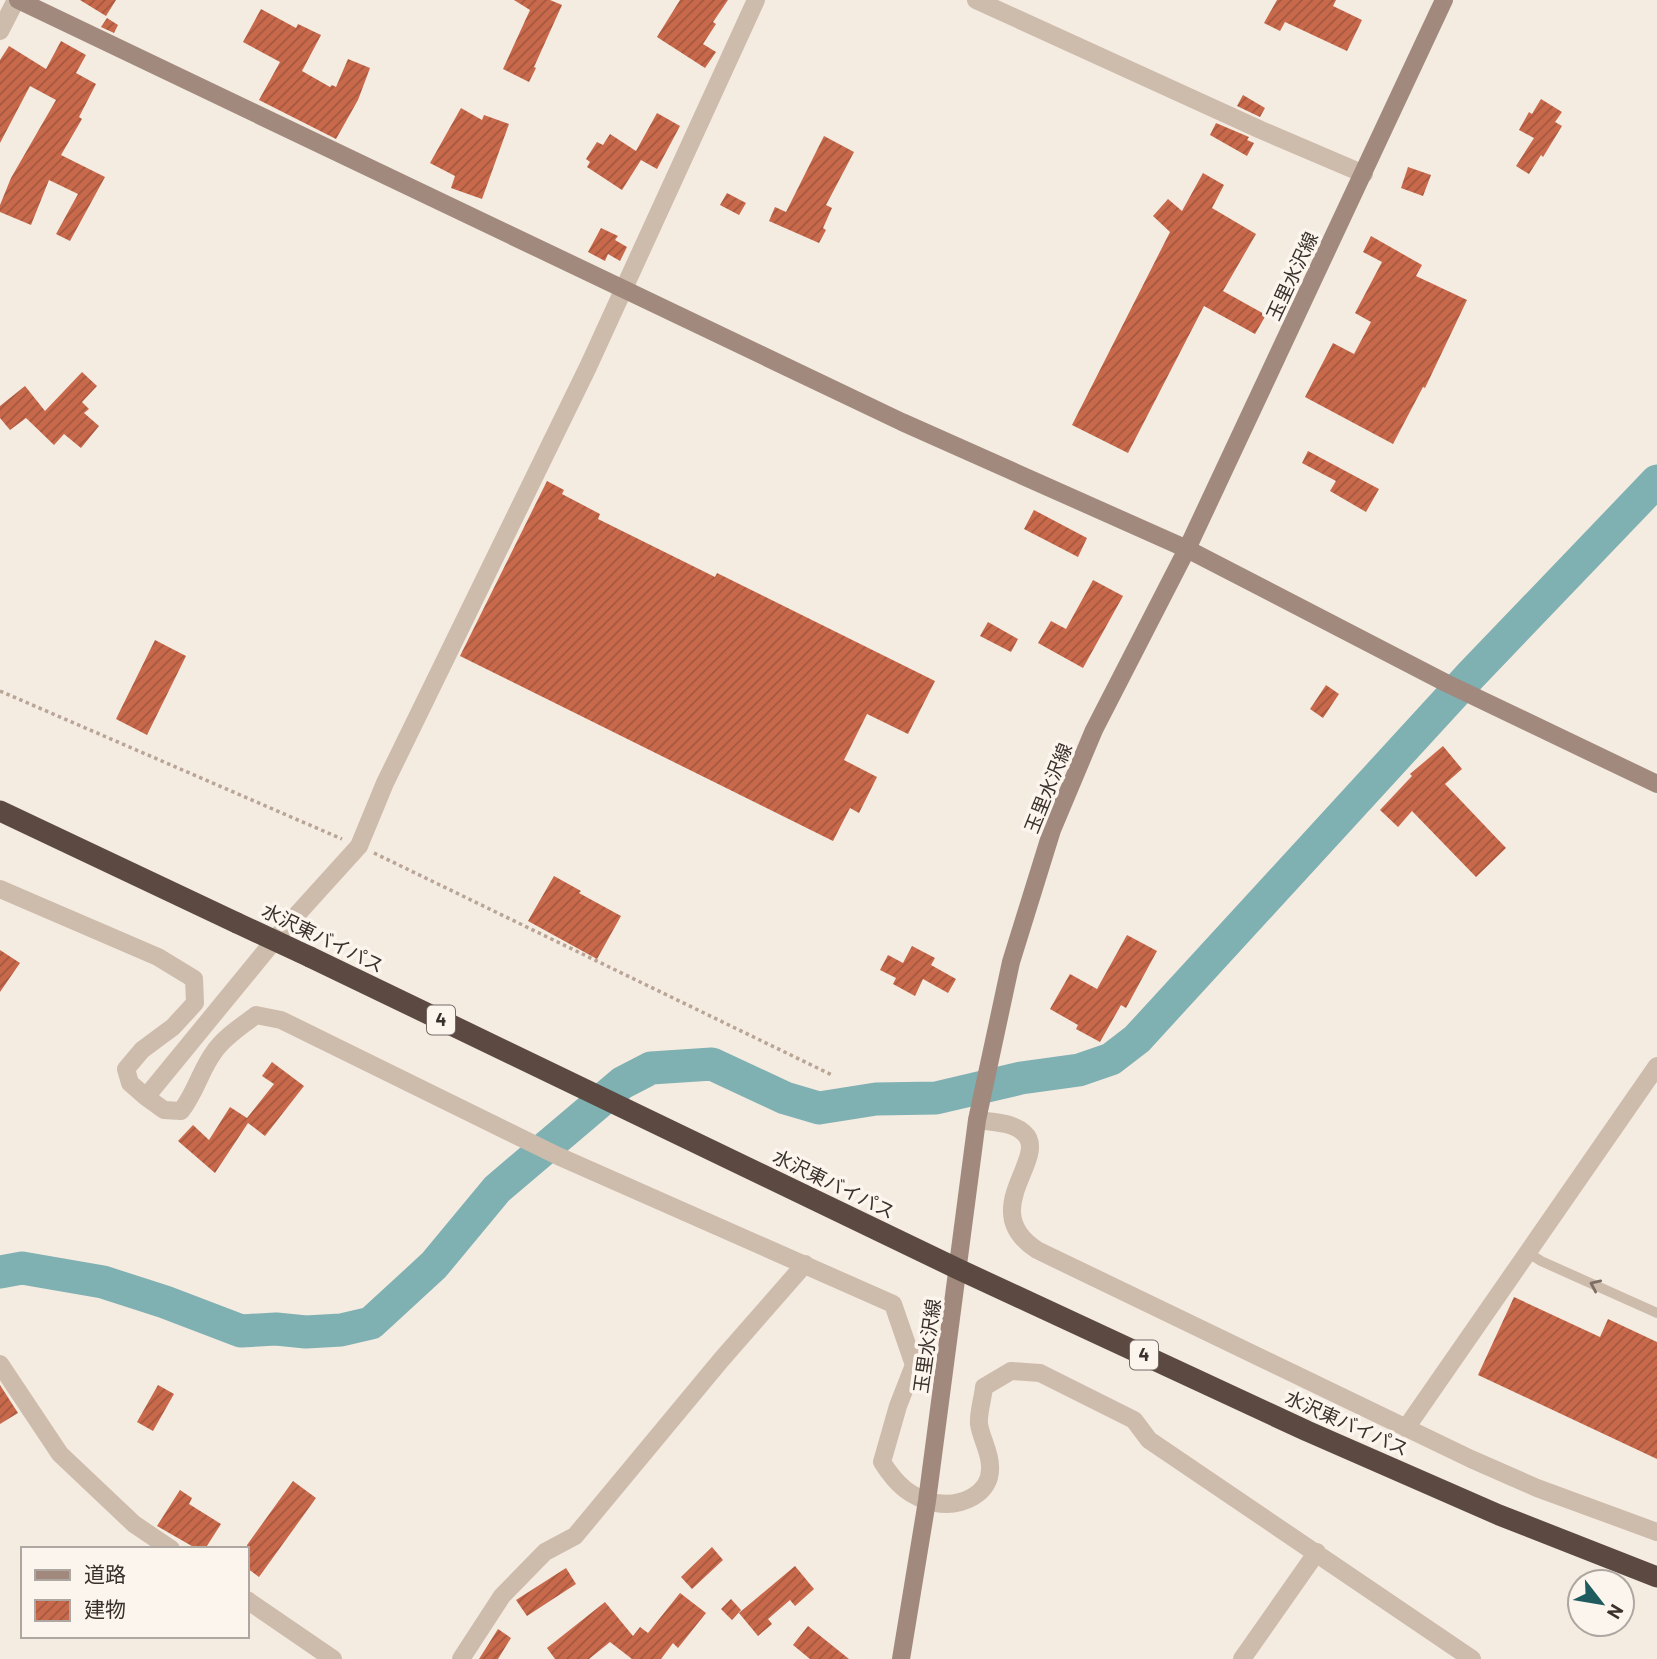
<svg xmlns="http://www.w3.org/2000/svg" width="1657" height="1659" viewBox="0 0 1657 1659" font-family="Barlow,'Noto Sans JP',sans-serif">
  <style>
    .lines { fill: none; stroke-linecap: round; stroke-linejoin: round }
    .river { stroke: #7fb0b2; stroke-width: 33 }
    .building { fill: url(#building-hatch) }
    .path { stroke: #b9a596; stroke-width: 3.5; stroke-dasharray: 3.5 3.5; stroke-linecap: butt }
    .lane { stroke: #cdbbac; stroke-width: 10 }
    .street { stroke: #cdbbac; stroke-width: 18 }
    .secondary { stroke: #a18a7d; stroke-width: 18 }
    .highway { stroke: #5c4a42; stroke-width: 21 }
    .highway-bridge { stroke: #5c4a42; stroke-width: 21 }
    .oneway { stroke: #7d6f65 }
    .labels { text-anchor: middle; stroke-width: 7; stroke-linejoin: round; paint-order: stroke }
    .shield { fill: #fbf5ee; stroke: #756b66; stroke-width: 2 }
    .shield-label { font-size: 18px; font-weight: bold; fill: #3b302b }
    .street-label { font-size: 19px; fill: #3b302b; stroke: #fbf5ee }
  </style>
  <defs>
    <pattern id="building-hatch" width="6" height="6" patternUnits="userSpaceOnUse" patternTransform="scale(1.75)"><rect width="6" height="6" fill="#c8694b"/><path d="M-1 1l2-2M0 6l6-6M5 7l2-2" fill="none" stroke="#a4573f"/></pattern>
  </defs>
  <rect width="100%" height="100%" fill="#f4ebe1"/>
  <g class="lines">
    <!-- river -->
    <path class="river" d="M0,1272L22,1268L103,1282L165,1302L241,1331L276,1329L306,1332L341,1330L371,1323L434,1265L497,1189L622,1083L651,1068L712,1064L785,1098L819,1108L876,1099L936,1098L1021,1078L1079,1070L1111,1059L1137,1039L1471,675L1657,481"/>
  </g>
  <!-- building -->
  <path class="building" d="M80,0H116L106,16Z
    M514,0H550L562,5L534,67L536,68L529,82L503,69L530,10Z
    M680,0H728L713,22L716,24L703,44L716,52L705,68L657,37Z
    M1277,0H1336L1333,6L1362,20L1347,51L1285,22L1280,31L1264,23Z
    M261,9L296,28L298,24L321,35L302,71L330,87L332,85L336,87L348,59L370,68L358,100L336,139L259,100L280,62L243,42Z
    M107,18L118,25L114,33L101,27Z
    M61,41L86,55L76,73L96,84L79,117L82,119L61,155L105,177L70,241L56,234L78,194L49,180L31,225L0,212V205L11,178L56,100L30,86L0,143V60L9,46L46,69Z
    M1243,95L1265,108L1260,117L1237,106Z
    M1541,99L1562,112L1555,122L1562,126L1543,157L1541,155L1529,174L1516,166L1534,138L1519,130L1529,112L1532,114Z
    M461,108L482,120L484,115L509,124L482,199L451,188L455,176L430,163Z
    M657,113L680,126L657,169L641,160L622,190L587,167L590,162L586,159L597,142L603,145L610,134L636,151Z
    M1216,123L1249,137L1247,140L1254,143L1247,156L1210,135Z
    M824,136L854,152L826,205L832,208L823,228L826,230L819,243L769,221L775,207L786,212Z
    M1408,167L1431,175L1423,196L1401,188Z
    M1203,173L1224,185L1212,208L1256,234L1223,291L1266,315L1255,334L1204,306L1128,453L1072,425L1170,232L1153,216L1168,199L1182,211Z
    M727,193L746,203L739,215L720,205Z
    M601,228L618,236L615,240L627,247L620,261L608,254L605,261L588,252Z
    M1371,236L1422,265L1416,276L1467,300L1425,388L1423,387L1393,444L1305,397L1333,343L1354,354L1371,322L1355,313L1382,262L1363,252Z
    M82,372L97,386L82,402L89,409L84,413L99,426L81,448L64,434L54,445L26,418L10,430L0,418V406L25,386L45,411Z
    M1308,451L1379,489L1366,512L1330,491L1336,481L1302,463Z
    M547,481L564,490L562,494L600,514L598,519L715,577L717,573L935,681L908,734L867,714L844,760L877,777L859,813L850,808L833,841L460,656Z
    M1034,510L1087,538L1078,557L1024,529Z
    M1093,580L1123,596L1083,668L1038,643L1051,621L1066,629Z
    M988,622L1018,639L1011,652L980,636Z
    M155,640L186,656L147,735L116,719Z
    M1326,685L1339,694L1323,718L1310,709Z
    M1443,746L1462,769L1445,784L1506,848L1476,877L1412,811L1398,827L1380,810L1412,776L1410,774Z
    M554,876L581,891L579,893L621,916L597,959L528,921Z
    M1127,935L1157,951L1126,1008L1121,1005L1100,1042L1076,1029L1078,1025L1050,1009L1070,974L1097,989Z
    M912,946L935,958L931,965L956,979L948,993L923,979L915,996L893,984L896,978L880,970L888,955L903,963Z
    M0,950L20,963L0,992Z
    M272,1062L304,1086L265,1136L248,1123L215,1173L178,1141L193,1125L209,1140L230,1107L247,1118L274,1084L262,1076Z
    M1514,1297L1600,1337L1608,1319L1657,1342V1459L1478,1375Z
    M0,1385L18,1413L0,1424Z
    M158,1385L174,1394L153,1431L137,1422Z
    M293,1481L316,1498L259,1577L247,1568V1545Z
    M180,1490L192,1498L189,1504L221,1524L205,1549H197L157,1526Z
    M712,1547L723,1560L692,1589L681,1577Z
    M795,1566L814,1589L795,1606L790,1600L768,1619L772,1624L758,1636L739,1613Z
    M566,1568L576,1584L527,1616L516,1600Z
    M680,1593L706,1613L678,1648L673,1643L661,1659H632L610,1642L589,1659H555L547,1648L605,1602L633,1636L640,1627L648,1633Z
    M731,1599L741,1610L732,1620L721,1609Z
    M808,1626L849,1659H810L793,1645Z
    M498,1629L511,1638L498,1659H479Z"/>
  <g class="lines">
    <!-- path -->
    <path class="path" d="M0,691L342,839
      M374,853L832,1075"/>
    <!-- lane -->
    <path class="lane" d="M1527,1252L1541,1261L1657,1313"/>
    <!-- street -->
    <path class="street" d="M976,0L1261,130L1364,174
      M0,31L16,0
      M0,889L158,957L194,979L195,1003L173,1027L142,1050L126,1069L130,1083L146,1097L164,1110L181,1111C196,1092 200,1071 214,1052C224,1037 242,1026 256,1015L281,1020L558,1156L893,1304L914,1365L898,1406L882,1462C896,1484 910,1498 936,1503C960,1507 992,1495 990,1466C990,1452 981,1438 979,1424C978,1413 983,1398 984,1387L1011,1371L1040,1373L1134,1420L1149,1440L1472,1659
      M146,1097L282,931L359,846L385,783L588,367L756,0
      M977,1120C992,1122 1012,1122 1024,1133C1051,1157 975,1210 1037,1250L1471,1459L1537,1488L1657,1532
      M0,1364L60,1454L134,1524L171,1549
      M1406,1428L1657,1066
      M247,1600L333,1659
      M461,1659L502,1596L545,1552L575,1536L721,1360L805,1264
      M1242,1659L1317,1552"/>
    <!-- secondary -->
    <path class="secondary" d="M18,0L902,422L1187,549L1446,683L1657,784
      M901,1659L927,1501L977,1120L1011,962L1052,830L1094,730L1187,549L1444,0"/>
    <!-- highway -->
    <path class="highway" d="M0,811L237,923
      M310,957L958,1269L1307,1431L1499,1515L1657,1577"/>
    <!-- highway-bridge -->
    <path class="highway-bridge" d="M237,923L310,957"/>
  </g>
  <!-- one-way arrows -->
  <defs><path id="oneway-chevron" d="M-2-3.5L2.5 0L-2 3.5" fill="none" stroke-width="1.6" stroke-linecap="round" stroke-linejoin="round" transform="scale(1.75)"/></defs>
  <use class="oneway" href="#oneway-chevron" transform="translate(1595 1285) rotate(-156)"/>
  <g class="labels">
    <!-- shield labels -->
    <g class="shield">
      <rect x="427" y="1005.5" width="28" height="29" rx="5"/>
      <rect x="1130" y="1340.5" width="28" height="29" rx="5"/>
    </g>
    <g class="shield-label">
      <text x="441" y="1026">4</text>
      <text x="1144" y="1361">4</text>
    </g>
    <!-- street labels -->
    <g class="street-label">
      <text transform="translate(1292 276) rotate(-65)" y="7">玉里水沢線</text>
      <text transform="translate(1048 788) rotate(-68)" y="7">玉里水沢線</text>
      <text transform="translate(323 938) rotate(26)" y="7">水沢東バイパス</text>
      <text transform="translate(834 1184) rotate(26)" y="7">水沢東バイパス</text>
      <text transform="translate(927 1346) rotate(-82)" y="7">玉里水沢線</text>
      <text transform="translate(1347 1423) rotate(24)" y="7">水沢東バイパス</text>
    </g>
  </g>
  <!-- legend -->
  <rect x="21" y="1547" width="228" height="91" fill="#fbf5ee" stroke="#aea6a0" stroke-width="2"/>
  <rect x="35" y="1570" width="35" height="10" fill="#a18a7d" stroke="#aea6a0" stroke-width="2"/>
  <text x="84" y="1582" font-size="21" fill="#3b302b">道路</text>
  <rect x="35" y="1600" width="35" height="21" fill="url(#building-hatch)" stroke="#aea6a0" stroke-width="2"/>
  <text x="84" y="1617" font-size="21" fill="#3b302b">建物</text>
  <!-- north arrow -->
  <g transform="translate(1601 1603) rotate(121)"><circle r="33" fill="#fbf5ee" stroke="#aea6a0" stroke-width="2"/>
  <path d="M0-5L12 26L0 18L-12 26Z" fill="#1f5a5e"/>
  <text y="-10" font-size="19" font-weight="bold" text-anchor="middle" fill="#3b302b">N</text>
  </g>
</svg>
